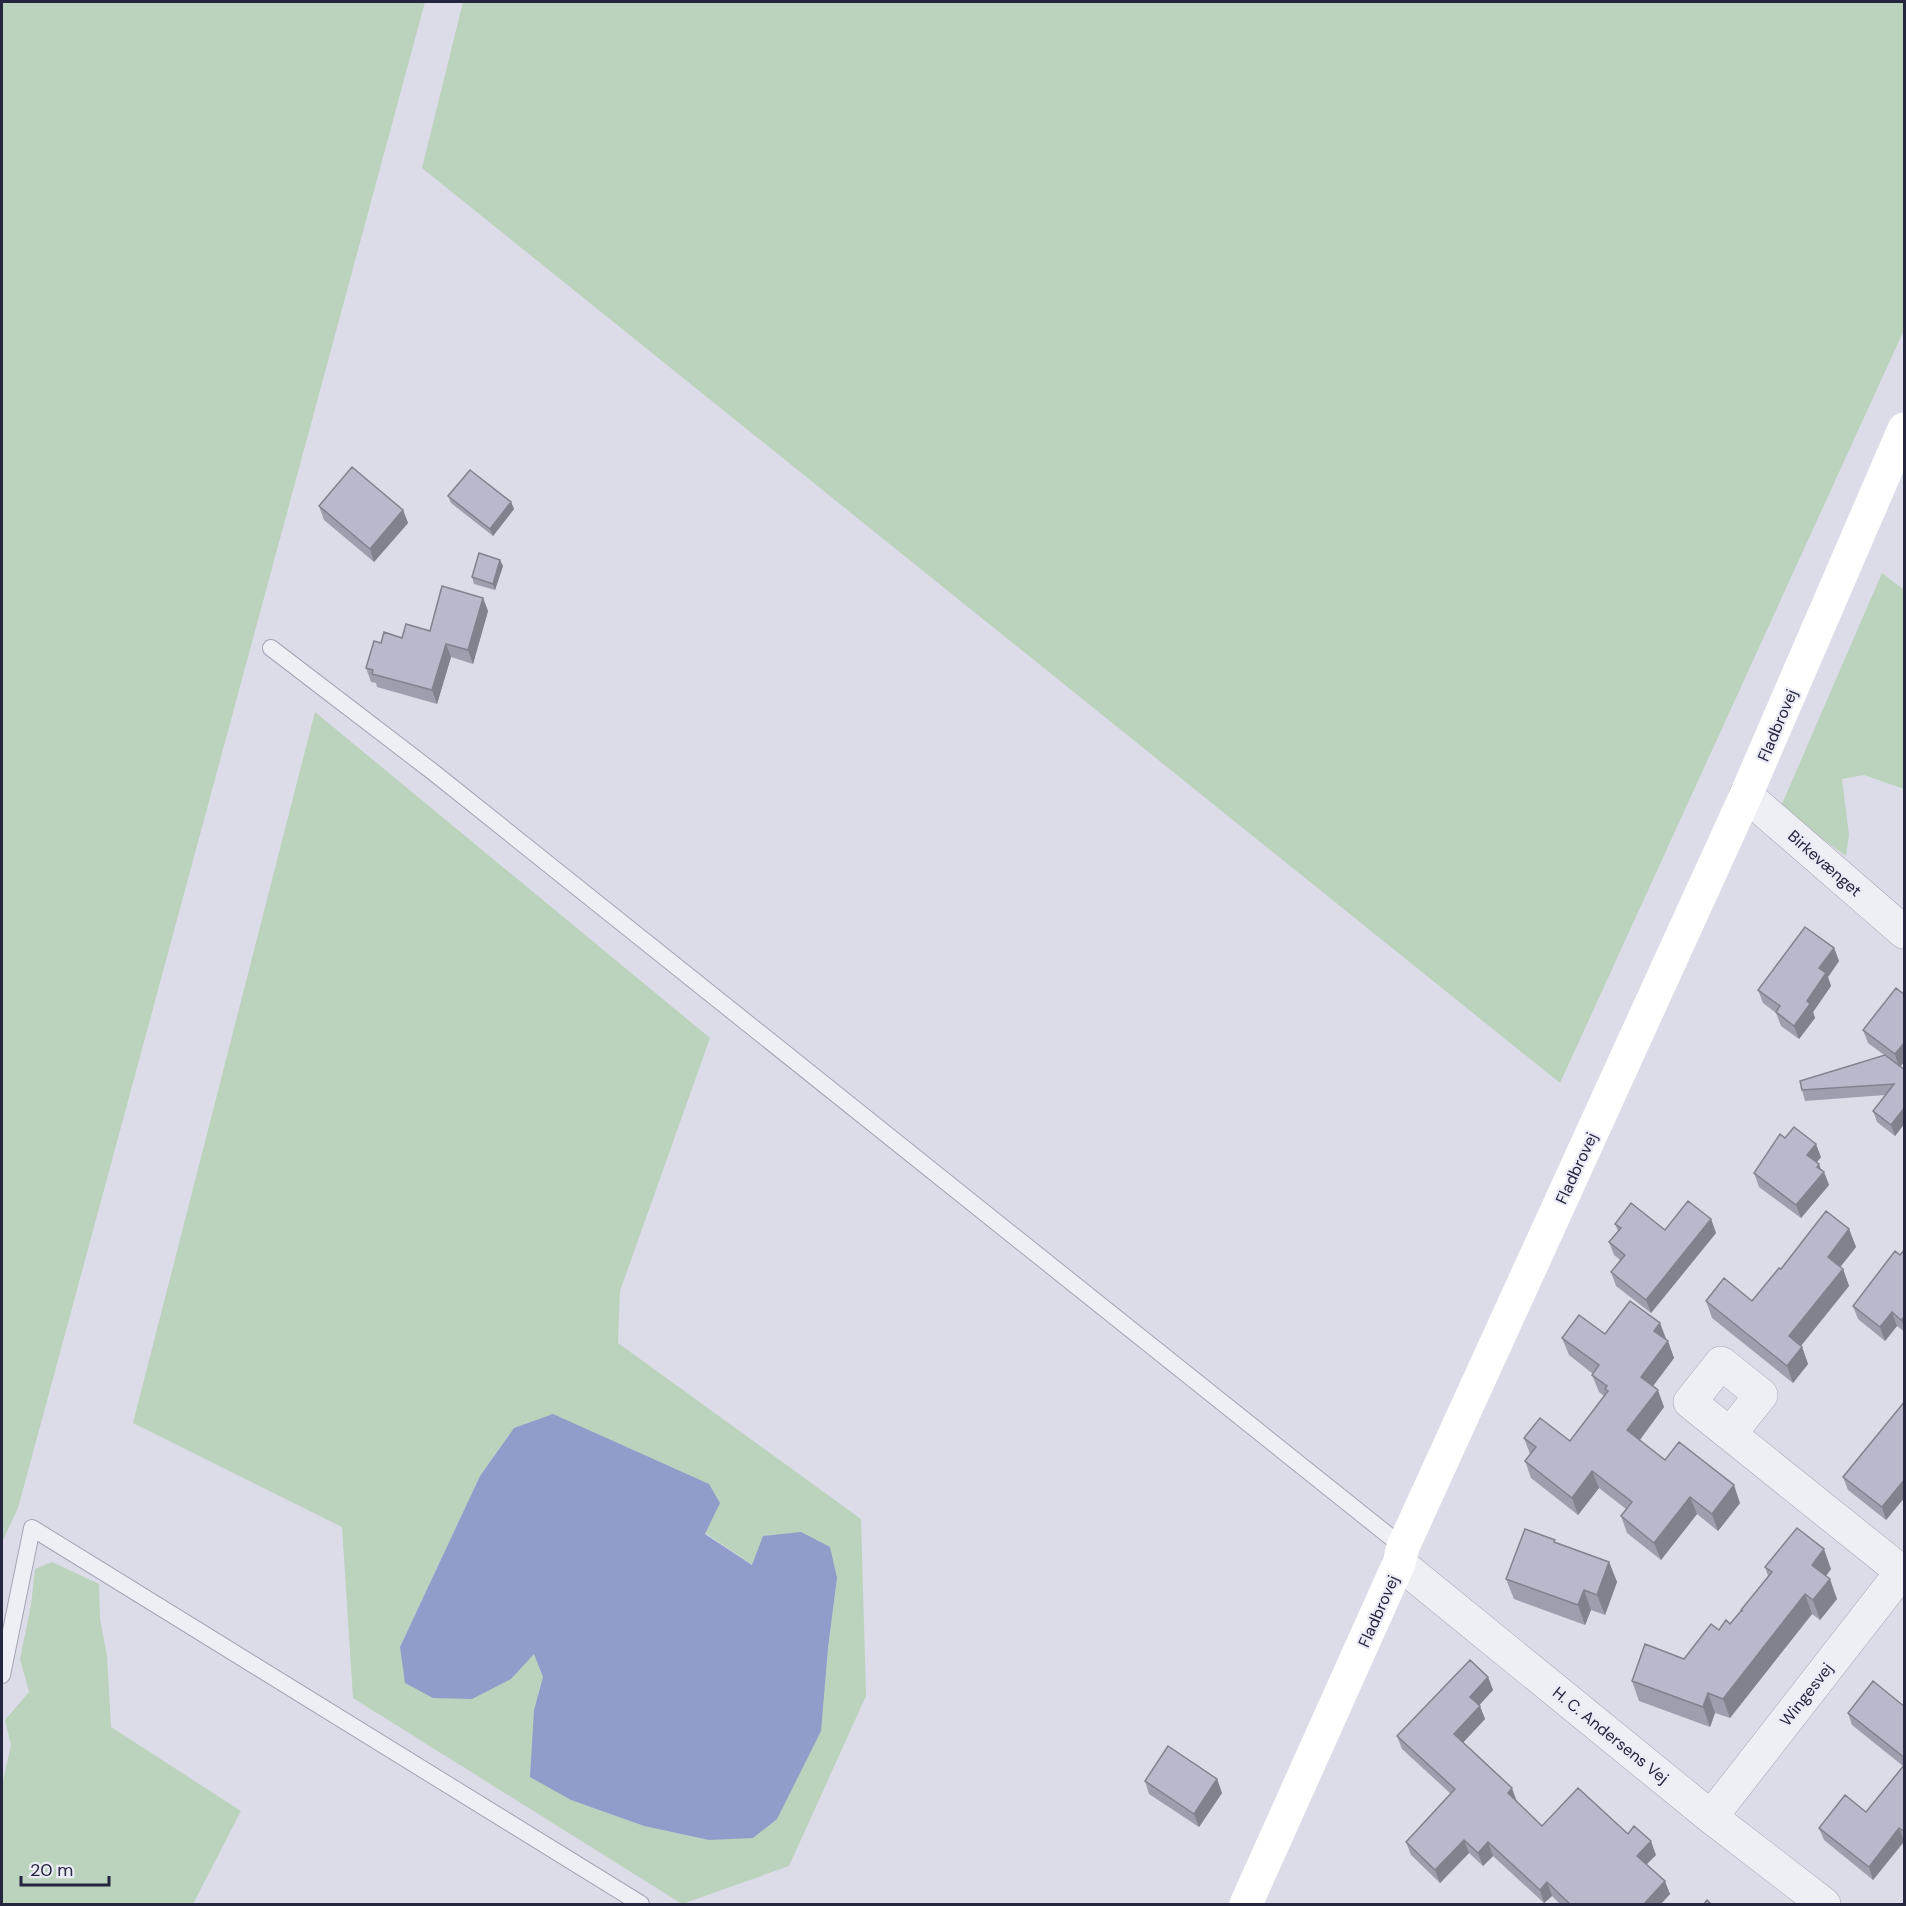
<svg xmlns="http://www.w3.org/2000/svg" width="1906" height="1906" viewBox="0 0 1906 1906" font-family="'DM Sans',sans-serif">
  <style>
    .green { fill: #bbd2bc; fill-rule: evenodd }
    .water { fill: #929ccb }
    .lines { fill: none; stroke-linecap: round; stroke-linejoin: round }
    .lane-casing { stroke: #a4a5b4; stroke-width: 18 }
    .street-casing { stroke: #a4a5b4; stroke-width: 34 }
    .lane { stroke: #eeeef5; stroke-width: 16 }
    .street { stroke: #eeeef5; stroke-width: 33 }
    .secondary { stroke: #fff; stroke-width: 33 }
    .wall { fill: #9e9fae }
    .shaded-wall { fill: #81828d }
    .building { fill: #b8b9ca; stroke: #81828d; stroke-width: 1.5 }
    .labels { text-anchor: middle; stroke-width: 4.5; stroke-linejoin: round; paint-order: stroke }
    .street-label { font-size: 16px; fill: #24253e; stroke: #eaebf5 }
  </style>
  <rect width="100%" height="100%" fill="#dbdce7"/>
  <!-- green -->
  <path class="green" d="M2,2H425L18,1508L2,1542Z
    M463,2H1904V330L1560,1083L422,168Z
    M1882,573L1904,590V789L1864,775L1842,779L1849,835L1846,856L1798,821L1782,804Z
    M315,712L710,1038L620,1291L618,1343L861,1519L866,1696L789,1866L682,1904L353,1698L342,1527L133,1423ZM515,1427L719,1503L705,1533L753,1565L837,1578L828,1648L709,1840L644,1826L571,1800L534,1710L543,1677L534,1653L400,1647L480,1476Z
    M52,1562L99,1584L100,1619L107,1656L111,1727L241,1811L193,1904H2V1785L11,1745L5,1720L29,1692L20,1659L31,1605L35,1569Z"/>
  <!-- water -->
  <path class="water" d="M553,1414L709,1484L720,1503L705,1534L752,1565L763,1536L801,1532L830,1547L837,1578L828,1648L821,1731L777,1819L753,1838L709,1840L644,1826L571,1800L530,1777L534,1710L543,1677L534,1654L511,1679L472,1699L433,1698L405,1683L400,1647L480,1476L514,1428Z"/>
  <g class="lines">
    <!-- lane casing -->
    <g class="lane-casing">
      <path id="lane" d="M271,648L433,772L1403,1547
        M2,1675L32,1528L641,1904"/>
    </g>
    <!-- street casing -->
    <g class="street-casing">
      <path id="street" d="M1746,795L1904,932
        M1730,1434L1761,1395L1721,1363L1690,1402L1902,1572
        M1399,1563L1711,1817L1824,1904
        M1711,1817L1904,1569"/>
    </g>
    <!-- lane -->
    <use href="#lane" class="lane"/>
    <!-- street -->
    <use href="#street" class="street"/>
    <!-- secondary -->
    <path class="secondary" d="M1246,1904L1399,1563L1403,1547L1746,795L1904,429"/>
  </g>
  <!-- wall -->
  <path class="wall" d="M448,496L511,502L514,509L493,536L451,503Z
    M319,506L403,510L408,523L374,562L324,520Z
    M500,560L503,566L495,590L474,584L472,577Z
    M483,598L488,611L473,664L451,657L437,704L377,687L376,683L371,682L366,668L381,643L430,631Z
    M1834,948L1839,961L1828,977L1831,986L1813,1012L1815,1018L1799,1039L1781,1026L1776,1013L1763,1003L1758,990Z
    M1905,995V1061L1900,1067L1905,1070V1123L1895,1136L1877,1122L1873,1111L1885,1095L1805,1101L1802,1090L1884,1055L1868,1043L1863,1030Z
    M1785,1138L1821,1157L1817,1162L1819,1164L1821,1169L1824,1172L1829,1185L1801,1218L1759,1187L1754,1173Z
    M1711,1219L1716,1233L1651,1313L1616,1286L1611,1272L1620,1260L1614,1255L1609,1242L1618,1231L1615,1224L1665,1230Z
    M1849,1229L1856,1247L1840,1267L1843,1269L1849,1286L1801,1346L1802,1347L1808,1364L1793,1383L1712,1318L1706,1301H1752L1781,1269Z
    M1905,1249V1332L1897,1326L1885,1341L1858,1319L1853,1306Z
    M1660,1323L1674,1358L1653,1386L1664,1407L1639,1440L1665,1460L1740,1503L1718,1531L1697,1514L1661,1560L1627,1533L1621,1516L1626,1509L1599,1488L1578,1515L1531,1478L1525,1461L1530,1454L1524,1438L1570,1441L1604,1396L1599,1392L1592,1375L1593,1374L1569,1355L1562,1338L1605,1334Z
    M1905,1401V1497L1886,1520L1848,1490L1843,1477Z
    M1556,1543L1609,1562L1617,1582L1605,1615L1591,1610L1585,1625L1514,1599L1506,1579Z
    M1765,1567L1831,1569L1826,1576L1837,1599L1820,1620L1812,1614L1730,1718L1715,1713L1710,1727L1639,1701L1632,1681L1684,1659L1719,1630L1730,1624L1768,1576Z
    M1488,1677L1493,1690L1479,1705L1485,1719L1463,1742L1517,1802L1542,1826L1628,1834L1656,1855L1646,1864L1670,1894L1660,1905H1561L1552,1896L1544,1903L1493,1856L1483,1866L1469,1853L1440,1883L1411,1855L1406,1842L1451,1794L1402,1749L1397,1736Z
    M1905,1707V1841L1873,1880L1824,1840L1819,1828L1866,1812L1903,1766L1852,1725L1848,1713Z
    M1217,1779L1222,1793L1199,1827L1149,1794L1145,1781Z"/>
  <!-- shaded-wall -->
  <path class="shaded-wall" d="M511,502L514,509L493,536L490,529Z
    M403,510L408,523L374,562L370,549Z
    M500,560L503,566L495,590L493,584Z
    M483,598L488,611L473,664L468,650Z
    M446,644L451,657L437,704L432,690Z
    M1834,948L1839,961L1828,977L1831,986L1813,1012L1815,1018L1799,1039L1794,1026L1807,1001L1819,968Z
    M1905,1042V1061L1899,1068L1895,1054Z
    M1905,1107V1123L1895,1136L1891,1125Z
    M1816,1144L1821,1157L1812,1168L1807,1155Z
    M1819,1164L1822,1174L1824,1172L1829,1185L1801,1218L1796,1205Z
    M1711,1219L1716,1233L1651,1313L1646,1300Z
    M1849,1229L1856,1247L1834,1275L1828,1257Z
    M1843,1269L1849,1286L1795,1353L1789,1336Z
    M1892,1312L1897,1326L1885,1341L1880,1327Z
    M1905,1316V1328L1901,1320Z
    M1660,1323L1666,1340L1654,1331Z
    M1668,1341L1674,1358L1647,1394L1641,1377Z
    M1802,1347L1808,1364L1793,1383L1787,1366Z
    M1658,1390L1664,1407L1634,1448L1627,1430Z
    M1592,1471L1599,1488L1578,1515L1572,1498Z
    M1905,1479V1497L1886,1520L1882,1507Z
    M1734,1485L1740,1503L1718,1531L1712,1514Z
    M1690,1497L1697,1514L1661,1560L1654,1543Z
    M1824,1549L1831,1569L1819,1585L1812,1565Z
    M1609,1562L1617,1582L1605,1615L1597,1595Z
    M1830,1579L1837,1599L1820,1620L1813,1600Z
    M1584,1590L1591,1610L1585,1625L1578,1605Z
    M1805,1594L1812,1614L1730,1718L1723,1699Z
    M1488,1677L1493,1690L1475,1710L1470,1697Z
    M1708,1693L1715,1713L1710,1727L1703,1707Z
    M1480,1706L1485,1719L1459,1747L1454,1734Z
    M1217,1779L1222,1793L1199,1827L1194,1814Z
    M1512,1788L1517,1802L1508,1793Z
    M1899,1828L1904,1841L1873,1880L1869,1867Z
    M1464,1840L1469,1853L1440,1883L1435,1870Z
    M1651,1841L1656,1855L1642,1869L1637,1856Z
    M1488,1842L1493,1856L1483,1866L1478,1853Z
    M1665,1881L1670,1894L1660,1905H1643Z
    M1547,1882L1552,1896L1544,1903L1540,1890Z"/>
  <!-- building -->
  <path class="building" d="M352,467L403,510L370,549L319,506Z
    M470,470L511,502L490,529L448,496Z
    M479,553L500,560L493,584L472,577Z
    M442,586L483,598L468,650L446,644L432,690L372,674L373,670L366,668L374,641L381,643L384,632L402,638L406,624L430,631Z
    M1805,927L1834,948L1819,968L1826,973L1807,1001L1810,1004L1794,1026L1776,1012L1780,1006L1758,990Z
    M1896,988L1905,995V1042L1895,1054L1863,1030Z
    M1885,1055L1905,1070V1107L1891,1125L1873,1111L1894,1084L1802,1090L1800,1081Z
    M1794,1127L1816,1144L1807,1155L1819,1164L1817,1167L1824,1172L1796,1205L1754,1173L1780,1134L1785,1138Z
    M1688,1201L1711,1219L1646,1300L1611,1272L1625,1255L1609,1242L1621,1228L1615,1224L1631,1203L1665,1230Z
    M1826,1211L1849,1229L1828,1257L1843,1269L1789,1336L1802,1347L1787,1366L1706,1301L1724,1278L1752,1301L1779,1268L1781,1269Z
    M1905,1249V1316L1901,1320L1892,1312L1880,1327L1853,1306L1895,1251L1900,1255Z
    M1630,1301L1660,1323L1654,1331L1668,1341L1641,1377L1658,1390L1627,1430L1665,1460L1679,1442L1734,1485L1712,1514L1690,1497L1654,1543L1621,1516L1632,1502L1592,1471L1572,1498L1525,1461L1536,1447L1524,1438L1540,1418L1570,1441L1608,1391L1605,1389L1607,1386L1592,1375L1599,1365L1562,1338L1579,1315L1605,1334Z
    M1905,1401V1479L1882,1507L1843,1477Z
    M1797,1528L1824,1549L1812,1565L1830,1579L1813,1600L1805,1594L1723,1699L1708,1693L1703,1707L1632,1681L1645,1644L1684,1659L1711,1624L1719,1630L1726,1620L1730,1624L1741,1611H1743L1741,1610L1772,1572L1765,1567Z
    M1525,1529L1555,1540L1554,1542L1609,1562L1597,1595L1584,1590L1578,1605L1506,1579Z
    M1470,1660L1488,1677L1470,1697L1480,1706L1454,1734L1512,1788L1508,1793L1542,1826L1578,1788L1628,1834L1634,1826L1651,1841L1637,1856L1665,1881L1643,1905H1571L1547,1882L1540,1890L1488,1842L1478,1853L1464,1840L1435,1870L1406,1842L1455,1789L1397,1736Z
    M1873,1681L1905,1707V1758L1848,1713Z
    M1168,1746L1217,1779L1194,1814L1145,1781Z
    M1905,1764V1832L1899,1828L1869,1867L1819,1828L1845,1795L1866,1812Z
    M1707,1900L1712,1905H1703Z"/>
  <g class="labels">
    <!-- street labels -->
    <g class="street-label">
      <text transform="translate(1777 725) rotate(-67)" y="6">Fladbrovej</text>
      <text transform="translate(1825 863) rotate(41)" y="6">Birkevænget</text>
      <text transform="translate(1576 1168) rotate(-65)" y="6">Fladbrovej</text>
      <text transform="translate(1378 1611) rotate(-66)" y="6">Fladbrovej</text>
      <text transform="translate(1806 1694) rotate(-52)" y="6">Wingesvej</text>
      <text transform="translate(1611 1735) rotate(39)" y="6">H. C. Andersens Vej</text>
    </g>
  </g>
  <!-- border -->
  <rect width="1906" height="1906" fill="none" stroke="#24253e" stroke-width="6"/>
  <!-- scale -->
  <path d="M21 1876v9h88v-9" fill="none" stroke="#24253e" stroke-width="3"/>
  <text x="30" y="1876" font-size="18" fill="#24253e" stroke="#eaebf5" stroke-width="4.5" paint-order="stroke">20 m</text>
</svg>
